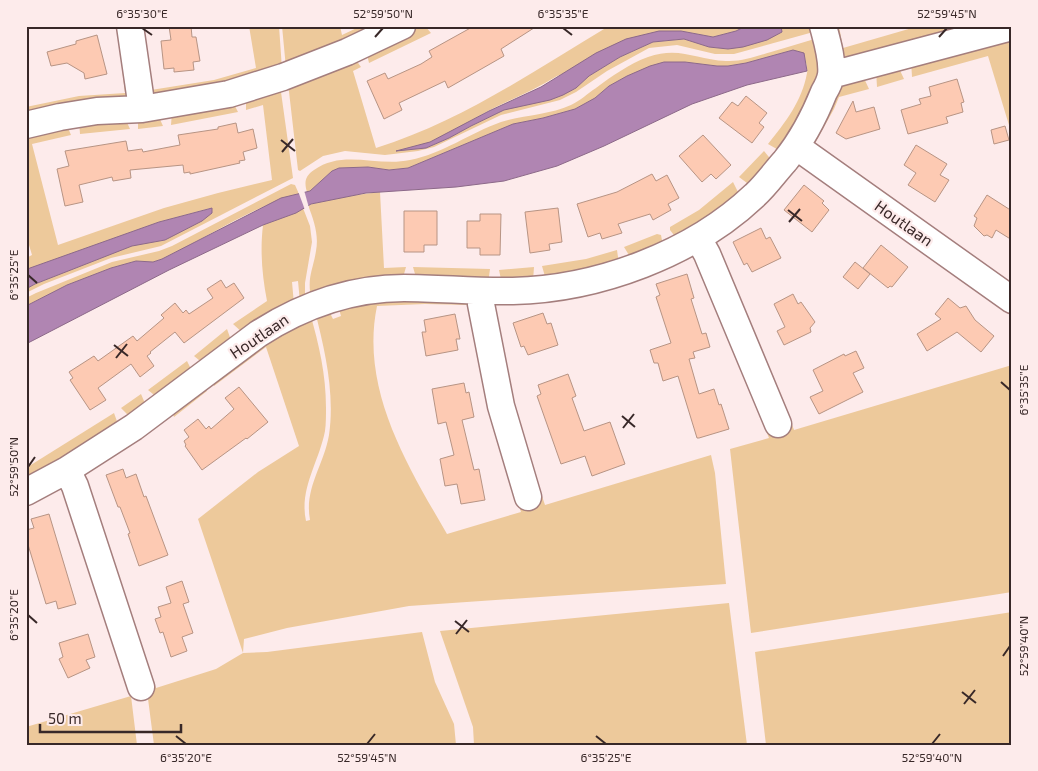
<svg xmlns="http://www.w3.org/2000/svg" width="1038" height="771" viewBox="0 0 1038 771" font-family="'Exo 2',sans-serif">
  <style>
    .green { fill: #edc99b }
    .water { fill: #b085b2; stroke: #8c6989 }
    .pier { fill: #fdebeb }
    .building { fill: #fdcab3; stroke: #b79484 }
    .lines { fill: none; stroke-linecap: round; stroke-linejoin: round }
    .minor-casing { stroke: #a47e7d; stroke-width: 29 }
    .minor { stroke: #fff; stroke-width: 26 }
    .ticks { fill: none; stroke: #382828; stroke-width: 2 }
    .labels { text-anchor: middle; stroke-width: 4.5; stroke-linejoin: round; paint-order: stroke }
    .street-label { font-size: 16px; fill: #382828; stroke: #fdebeb }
    .neatline { fill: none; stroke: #382828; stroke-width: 2 }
    .ticks-label { font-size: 12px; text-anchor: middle; fill: #382828 }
  </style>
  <rect width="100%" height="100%" fill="#fdebeb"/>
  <!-- green -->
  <path class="green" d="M249,26H279L282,69L153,99L151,90L214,80L256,68Z
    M282,26H340L342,35L361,26H384L286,68Z
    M415,26H425L431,33L369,63L366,50Z
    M609,26H746L736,31L713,37L681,31L557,76C535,90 511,99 488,111C461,126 435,144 404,150L426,148L449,138L471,126L504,110L576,88L589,76L620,57L653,42L685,39L709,47L728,49L782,32L781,26H816L817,31L734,54H715L677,45L649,48L607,71L576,92L560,100L501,115L434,147L418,151L385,155L345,151L323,156L300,171L298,170L288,83L353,56L361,67L353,71L376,148C462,121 532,72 609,26Z
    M829,26H839L843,48L919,26H950L951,37L843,63Z
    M1012,31V135L988,56L912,77L911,60Z
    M818,38L823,67L782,152L768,144C785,123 802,101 807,73C808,67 805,60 804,54L793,50L746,63L728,66H717L685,62H664L627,76L609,86L595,98L575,109L543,118L513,124L408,168L388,170L368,167L339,168L332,171L310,191L307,192C304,182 305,176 314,170C343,149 377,167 410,160C442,154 470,133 501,122C523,115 549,115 571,105C580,101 588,93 596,88C612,76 629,64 648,57C680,46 696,60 726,61C741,62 757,56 771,52C787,47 802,43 818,38Z
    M119,43L128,44L131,96L26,117V107L79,96L125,93Z
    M897,64L904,79L877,87L876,70Z
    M862,74L869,89L839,97L834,109L815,143L888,195L881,201L812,152L809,138L831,92Z
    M280,85L293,178L161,246L111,258L44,284L26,293V289L35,284L132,245L165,240L212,212L211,208L159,222L26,270V258L32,255L26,235V132L66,123L71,135L32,144L58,245L164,208L218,193L272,180L263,105L246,110V96Z
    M232,100L238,112L171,125L172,112Z
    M158,115L163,126L138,129V116Z
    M124,116L130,129L80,134L79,121Z
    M764,151L773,162L751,186L739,177Z
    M733,182L740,196L677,239L670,230V227L699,210Z
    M291,184L295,185L299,194C250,207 207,238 162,259L153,262L136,261L111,268L67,285L26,306V298L36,293L112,262L159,251L172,246Z
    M380,192L384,268L406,267L402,281L311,298C307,277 313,270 316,251C319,235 314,221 308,205L340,197Z
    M303,208L310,226L312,242L305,283V300L300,302L298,281L292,282L294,304L244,334L233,324L267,301C262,275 260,251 263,225L295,213Z
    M657,234L661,235L663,246L632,260L624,247Z
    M617,250L619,264L546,280L542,266L586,259Z
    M413,267L490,269L488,284L417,281Z
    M534,267L533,281L502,284L499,270Z
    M469,299L480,332L474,336L468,305L425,304L377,306C360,389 407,465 447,534L521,512L506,464L533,469L545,505L711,455L715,473L726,584L409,606L287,628L244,639L243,653L267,652L422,632L435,682L454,724L456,745H154L147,691L127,627L133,621L156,688L216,669L243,653L198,519L258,472L299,446L266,347L214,386L212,377L310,313C319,345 326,374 326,408C326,415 326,424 325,431C319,462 299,489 306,521L310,520C304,488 324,465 329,435C335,393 325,351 315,311L330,313L333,319L341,316L339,309L345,302Z
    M227,329L232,343L205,365L194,356Z
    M187,361L193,373L159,399L148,390Z
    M1012,365V592L751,633L730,449L769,438L751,393L790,419L794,430Z
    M200,386L207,391L174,417L171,408Z
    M141,394L147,408L132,419L121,408Z
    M114,413L119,427L26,479V468Z
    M729,603L747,745H474L473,727L440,631Z
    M1012,612V745H766L755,652Z
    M126,678L138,693L131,696L137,745H26V727L131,696Z"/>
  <!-- water -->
  <path class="water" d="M746,26H781L782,32L767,40L743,47L728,49L709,47L684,39L653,42L620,57L589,76L576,88L563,95L550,100L504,110L471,126L449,138L426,148L396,151L430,142L489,111L541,87L596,53L626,39L659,31H681L713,37L736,31Z
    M793,50L804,53L807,71L747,85L692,104L604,146L557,166L504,181L456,187L366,193L311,204L296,213L263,225L169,270L26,344V306L67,285L111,268L136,261L153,262L162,259L281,198L310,191L332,171L339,168L368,167L389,170L408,168L513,124L543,118L575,109L595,98L609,86L627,76L650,66L664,62H685L717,66H728L746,63Z
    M212,208V213L202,221L165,240L132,246L35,284L26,289V270L30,268L159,222Z"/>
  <!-- pier -->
  <path class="pier" d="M304,190L309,208L305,210L298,191Z"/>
  <!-- building -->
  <path class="building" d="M169,26H191L192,37H196L200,61L193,62L194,70L174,72V68L164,69L161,41L171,40Z
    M474,26H537L501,49L504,56L448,88L445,81L399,103L402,110L384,119L367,81L385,73L388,79L421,64L432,57L429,51Z
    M97,35L107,74L85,79L84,73L67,63L51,66L47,52L76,44V41Z
    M957,79L964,102L961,103L963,112L946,117L948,123L908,134L901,110L921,104L919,99L931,96L929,87Z
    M746,96L767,113L759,123L764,127L752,143L719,118L732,102L738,106Z
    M853,101L856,112L874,107L880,129L846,139L836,133Z
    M236,123L238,133L253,129L257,148L243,152L245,160L239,161L240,163L190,174V172L184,173L183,165L130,170L131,178L113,181L112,177L79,185L83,202L65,206L57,169L69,166L65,151L126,141L128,151L142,149L143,152L180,145L178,135L218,129V127Z
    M1005,126L1009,140L994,144L991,130Z
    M703,135L731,165L716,179L711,174L702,182L679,156Z
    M916,145L947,164L940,175L949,180L935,202L908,185L916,173L904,165Z
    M652,174L656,181L667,175L679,198L668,204L671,210L653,220L650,214L618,224L622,233L602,239L600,233L588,237L577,204L617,192Z
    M804,185L824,201L822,203L829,210L812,232L784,210Z
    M987,195L1012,211V240L996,230L992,238L987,235L984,236L974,226L977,218L974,216Z
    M558,208L562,242L549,244L550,250L530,253L525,212Z
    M404,211H437V245H424V252H404Z
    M480,214H501L500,255H480V248H467V221H480Z
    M761,228L766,239L770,237L781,258L752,272L747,263L744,265L733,242Z
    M881,245L908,267L892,287L890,286L888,288L863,268Z
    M855,262L870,274L858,289L843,277Z
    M687,274L694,298L691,299L702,334L706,333L710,347L693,352L695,358L689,359L699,394L714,389L719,405L721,404L729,429L699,438H697L678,376L663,381L658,363H654L650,350L671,343L656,297L660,295L656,284Z
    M221,280L226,288L234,283L244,298L184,343L175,332L150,352L151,353L147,356L154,366L140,377L131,364L98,388L106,400L90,410L70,380L73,378L69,372L94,356L98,361L133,336L137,341L164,318L161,315L175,303L183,313L186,310L189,314L213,298L207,289Z
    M793,294L798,304L801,302L815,322L810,328L811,332L784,345L777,331L785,327L774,304Z
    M948,298L960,308L966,306L975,320L994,336L981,352L957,332L927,351L917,334L941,319L935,314Z
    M543,313L547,324L551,323L558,345L528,355L524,346L521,347L513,323Z
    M455,314L460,339H456L458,350L426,356L422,332H426L424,320Z
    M856,351L864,368L853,373L863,392L819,414L810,397L823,391L813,370L844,354L845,356Z
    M568,374L576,396L572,398L584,431L610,422L625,464L592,476L585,456L561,464L537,396L541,394L538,385Z
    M464,383L466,393L469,392L474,417L462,420L474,470L479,469L485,500L461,504L457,484L445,486L440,459L454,455L446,422L438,424L432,389Z
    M239,387L268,422L247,439L246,438L202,470L185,446L186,445L184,441L189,437L184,430L198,419L206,429L209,426L211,429L234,409L225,398Z
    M123,469L126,478L136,474L144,497L146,496L168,555L139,566L128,534L130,533L120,507H118L106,475Z
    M49,514L76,604L58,609L56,601L46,604L26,538V530L34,528L31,519Z
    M182,581L189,602L183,604L193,633L182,637L187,651L171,657L163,632L160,633L155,619L161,617L158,607L171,603L166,587Z
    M88,634L95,657L86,660L90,668L68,678L59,659L63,657L59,643Z"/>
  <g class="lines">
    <!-- minor casing -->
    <g class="minor-casing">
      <path id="minor" d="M130,26L142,109
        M831,75L1012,27
        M26,125L60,117L97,111L142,109L229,94L283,77L347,52L402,26
        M797,147L1012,300
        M698,238L707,254L778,424
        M482,291L481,304L501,406L528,497
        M67,470L75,486L141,687
        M26,492L67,470L134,427L258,334C303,305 350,288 404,288C440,288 477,292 513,291C598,289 693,254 755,195C766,185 775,172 785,161C802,140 814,117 824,92C827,87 830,81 831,75C833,60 827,41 823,26"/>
    </g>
    <!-- minor -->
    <use href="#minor" class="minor"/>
  </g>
  <!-- ticks -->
  <path class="ticks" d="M142,28L152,35M563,28L572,35M375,37L383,28M939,37L947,28M281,140L295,151M282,152L293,139M788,210L802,221M789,222L800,209M28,275L37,283M114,345L128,356M116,358L127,344M1001,382L1010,390M622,416L635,427M623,428L634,414M28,467L35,457M28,615L37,623M455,621L469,632M456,634L467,620M1003,656L1010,646M962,692L976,703M964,704L975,690M176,736L186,744M596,736L606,744M367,744L375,734M932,744L940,734"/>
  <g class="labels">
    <!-- street labels -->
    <g class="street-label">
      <text transform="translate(904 223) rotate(35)" y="6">Houtlaan</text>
      <text transform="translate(259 336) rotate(-34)" y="6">Houtlaan</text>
    </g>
  </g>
  <!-- border -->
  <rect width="1038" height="771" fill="none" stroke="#fdebeb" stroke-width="55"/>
  <!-- scale -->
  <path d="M40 724v8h141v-8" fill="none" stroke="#382828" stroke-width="2.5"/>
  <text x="48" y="724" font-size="15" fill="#382828" stroke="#fdebeb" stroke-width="4" paint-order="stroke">50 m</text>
  <rect x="28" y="28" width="982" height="716" class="neatline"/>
  <g class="ticks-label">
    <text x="142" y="18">6°35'30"E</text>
    <text x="383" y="18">52°59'50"N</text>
    <text x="563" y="18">6°35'35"E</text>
    <text x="947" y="18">52°59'45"N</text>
    <text transform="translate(14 275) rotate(-90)" y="4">6°35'25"E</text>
    <text transform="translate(1024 390) rotate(-90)" y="4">6°35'35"E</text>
    <text transform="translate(14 467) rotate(-90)" y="4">52°59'50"N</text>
    <text transform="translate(14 615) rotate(-90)" y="4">6°35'20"E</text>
    <text transform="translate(1024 646) rotate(-90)" y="4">52°59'40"N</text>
    <text x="186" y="762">6°35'20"E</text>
    <text x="367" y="762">52°59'45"N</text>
    <text x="606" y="762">6°35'25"E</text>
    <text x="932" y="762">52°59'40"N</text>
  </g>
</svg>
